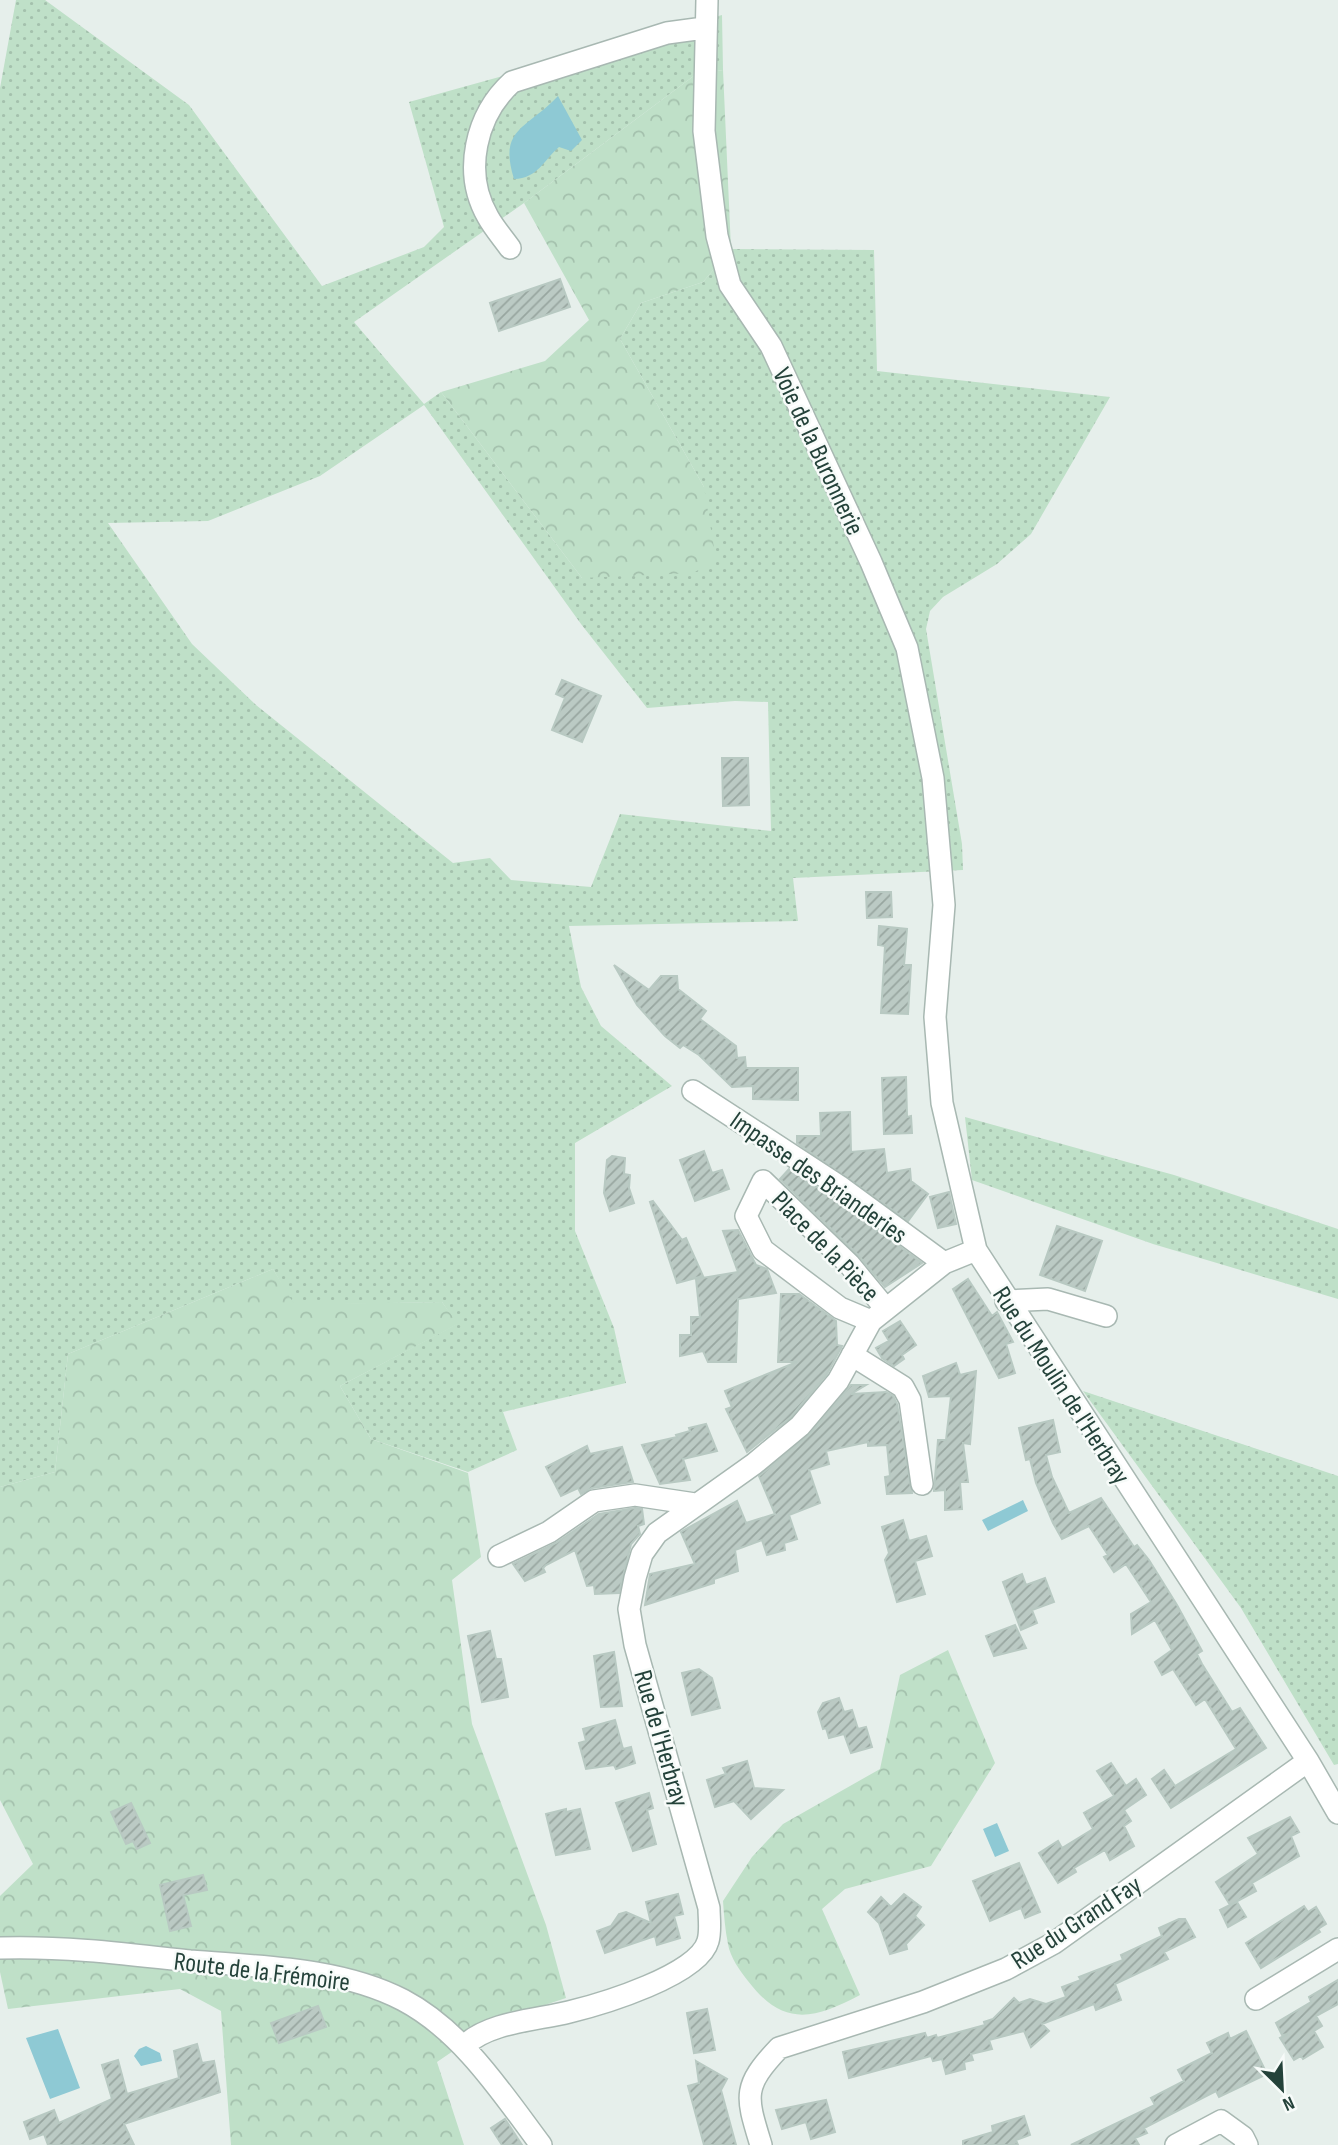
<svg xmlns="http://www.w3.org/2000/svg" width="1338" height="2145" viewBox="0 0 1338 2145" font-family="'Sofia Sans Condensed',sans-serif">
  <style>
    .grass { fill: url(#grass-dots); fill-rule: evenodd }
    .forest { fill: url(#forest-crowns) }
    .water { fill: #8ec9d4 }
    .building { fill: url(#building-hatch); stroke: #b8c9c2; stroke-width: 2 }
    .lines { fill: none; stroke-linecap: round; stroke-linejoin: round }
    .minor-casing { stroke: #a8b8b2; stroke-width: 24 }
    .minor { stroke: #fff; stroke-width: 21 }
    .labels { text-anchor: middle; stroke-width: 5; stroke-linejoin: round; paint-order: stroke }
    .street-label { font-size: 26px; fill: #24423a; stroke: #f7fbf9 }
  </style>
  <defs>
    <pattern id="grass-dots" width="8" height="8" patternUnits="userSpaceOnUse" patternTransform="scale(1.75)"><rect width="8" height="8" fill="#bfe0c8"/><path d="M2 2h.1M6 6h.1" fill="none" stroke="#a4c1ad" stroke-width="1.8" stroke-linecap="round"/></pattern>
    <pattern id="forest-crowns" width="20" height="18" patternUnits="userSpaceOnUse" patternTransform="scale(1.75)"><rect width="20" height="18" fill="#bfe0c8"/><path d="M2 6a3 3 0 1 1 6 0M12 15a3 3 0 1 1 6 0" fill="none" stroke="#a4c1ad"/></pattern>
    <pattern id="building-hatch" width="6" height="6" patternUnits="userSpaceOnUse" patternTransform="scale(1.75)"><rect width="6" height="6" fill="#bbcac4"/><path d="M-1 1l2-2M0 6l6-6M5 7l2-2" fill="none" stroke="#98a6a0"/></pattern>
  </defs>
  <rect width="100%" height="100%" fill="#e6efeb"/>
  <!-- grass -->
  <path class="grass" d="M16,0H45L189,105L322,286L424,247L444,227L409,102L722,15L723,70L695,75L524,203L354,322L424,404L441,392L582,578L704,487L620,339L641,303L703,282L731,249L874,250L877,371L1110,397L1031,534L997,564L943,597L930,611L926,629L962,844L963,870L793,878L798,921L569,926L581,987L601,1026L672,1086L575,1143V1231L614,1328L626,1383L503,1412L517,1450L468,1472L371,1439L340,1386L457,1324L442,1302L293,1305L273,1269L68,1354L55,1472L0,1487V88ZM424,405L581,624L647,708L735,701L768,702L771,831L620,814L591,887L511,880L490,858L453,863L256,705L192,644L108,523L208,521L320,476Z
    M965,1117L1174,1175L1338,1229V1299L1153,1244L972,1180Z
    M1083,1391L1338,1476V1764L1334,1765L1241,1608Z"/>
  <!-- forest -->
  <path class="forest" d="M723,70L731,249L703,282L641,303L620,339L704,487L716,560L693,573L582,578L441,392L545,361L589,320L524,203L695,75Z
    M273,1269L294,1304L442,1302L458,1324L340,1386L371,1439L468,1473L481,1557L452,1580L472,1724L546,1925L566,1998L497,2021L437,2062L464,2145H231L221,2011L180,1989L8,2009L0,1972V1896L33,1864L0,1800V1487L55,1472L68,1354Z
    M948,1650L995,1763L931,1866L845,1889L822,1909L860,1995C814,2019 784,2028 748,1981C740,1971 730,1957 728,1944C725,1930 724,1915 723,1901L752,1857L783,1824L880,1769L900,1675Z"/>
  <!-- water -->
  <path class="water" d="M558,96L582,140L571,151L559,147C543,161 538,178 514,179C498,128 527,129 558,96Z
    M1023,1500L1028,1511L988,1531L982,1520Z
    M997,1823L1009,1851L995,1857L983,1829Z
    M58,2029L80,2088L50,2099L26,2038Z
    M146,2046L160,2053L162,2061L141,2066L134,2056L139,2049Z"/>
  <!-- building -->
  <path class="building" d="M560,279L570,307L499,331L490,303Z
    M562,680L601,696L582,742L552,730L565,698L556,694Z
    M722,758H748L749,805L723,806Z
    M866,892H891L892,917L867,918Z
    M879,926L907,929L904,965H911L908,1014L881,1013L885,946L878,945Z
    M614,965L649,990L661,976H677L678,989L706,1011L700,1019L736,1046L737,1058L745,1057L746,1068H798V1100L753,1099V1086L732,1087L699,1055L683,1045L680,1048L665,1036L637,1005Z
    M906,1077L907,1117L911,1116L912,1133L884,1134L882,1078Z
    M850,1112L851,1152L884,1149L887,1173L910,1169L911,1181L928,1194L908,1221L797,1143V1136H821L820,1113Z
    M704,1151L712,1173L722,1170L729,1189L695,1201L680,1160Z
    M612,1156L625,1158L624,1174L630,1175L629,1188L634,1203L610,1211L604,1193L607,1160Z
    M789,1169L832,1197L922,1263L885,1287L858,1255L780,1179Z
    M949,1192L956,1224L938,1228L930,1197Z
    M653,1201L682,1240L686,1238L703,1276L677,1283L650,1202Z
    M1057,1226L1102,1241L1085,1291L1040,1275Z
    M738,1230L756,1265L767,1269L776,1293L738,1299L736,1362H708L703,1351L680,1356V1335H691V1317H700L696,1279L738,1272L723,1231Z
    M968,1279L992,1316L997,1312L1013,1342L1006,1344L1015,1373L999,1378L953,1289Z
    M781,1294H799L836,1321L837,1345L842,1346L827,1374L791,1417L747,1452L726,1409L732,1407L725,1391L797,1362H778Z
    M900,1321L916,1345L902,1355L904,1359L894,1366L882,1358L876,1348L889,1341L883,1331Z
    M956,1363L960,1375L976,1371L970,1444L963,1443L968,1482H960L962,1509L945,1510V1490L934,1491L938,1440H946L951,1396L929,1397L923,1376Z
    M851,1385H866L851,1394L886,1392L893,1396L897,1404L912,1493L887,1494L885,1477L890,1476L887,1445L868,1446V1442L826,1451L829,1464L809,1470L820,1503L789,1515L797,1539L784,1543L785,1550L767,1555L762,1540L735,1550L738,1571L714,1579V1583L645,1605L650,1574L695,1564L681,1532L684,1530L737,1501L746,1523L775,1514L759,1476L810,1434Z
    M1053,1420L1060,1452L1046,1455L1052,1477L1069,1513L1101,1498L1134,1547L1137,1545L1149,1560L1177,1605L1202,1651L1197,1654L1202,1664L1232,1712L1240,1708L1266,1748L1171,1808L1152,1779L1164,1770L1175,1786L1236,1749L1205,1699L1196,1705L1173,1669L1162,1675L1155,1662L1172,1650L1155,1620L1132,1634L1131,1614L1151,1602L1126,1564L1114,1572L1104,1557L1108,1555L1089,1526L1062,1539L1053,1523L1036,1483L1030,1459L1026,1460L1019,1428Z
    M706,1424L717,1451L683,1459L690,1480L660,1484L642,1445L677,1437L676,1435L690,1431L689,1428Z
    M587,1446L590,1454L622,1447L633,1482L592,1488L581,1494L578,1488L561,1496L546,1467Z
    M635,1508L642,1509L644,1524L638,1526L640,1534L631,1544L619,1593L595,1594L594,1585L587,1586L575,1550L546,1565L543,1568L545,1572L525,1581L513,1564L556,1543L599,1514Z
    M903,1520L909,1541L926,1536L932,1556L915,1561L925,1594L897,1602L885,1560L889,1553L882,1527Z
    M1022,1574L1026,1585L1045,1578L1054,1602L1032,1610L1037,1623L1021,1630L1003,1582Z
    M1015,1625L1026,1648L994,1656L986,1636Z
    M490,1631L496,1659H501L508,1697L482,1702L468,1636Z
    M614,1652L622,1706L601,1707L594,1656Z
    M699,1669L712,1678L720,1708L692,1715L682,1673Z
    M839,1698L844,1712L852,1710L858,1729L866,1727L872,1747L851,1753L844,1734L829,1738L826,1728L823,1729L818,1712L823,1703Z
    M615,1720L623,1749L631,1747L635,1763L616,1769L614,1765L586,1769L579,1743L586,1741L583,1729Z
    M747,1761L754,1788L783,1790L751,1819L734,1801L715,1807L707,1780L726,1774L723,1768Z
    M1111,1763L1126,1786L1136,1779L1146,1795L1124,1810L1131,1821L1124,1826L1134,1846L1110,1860L1105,1850L1074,1868L1076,1872L1058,1883L1039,1853L1058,1841L1062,1848L1093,1829L1084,1813L1114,1796L1097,1771Z
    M649,1793L653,1808L647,1810L656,1844L633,1851L616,1803Z
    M131,1803L150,1843L137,1849L133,1841L126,1844L111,1812Z
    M566,1809V1812L580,1809L590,1849L556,1855L546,1814Z
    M1290,1817L1299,1832L1291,1836L1299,1856L1252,1883L1256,1891L1230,1905L1237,1902L1246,1917L1228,1927L1220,1910L1230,1905L1216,1882L1258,1854L1248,1838Z
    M1019,1863L1040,1912L1025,1918L1021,1908L990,1921L973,1881Z
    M203,1875L207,1890L183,1895L191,1926L170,1931L160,1885Z
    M678,1894L683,1914L674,1916L680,1938L657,1945L655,1936L605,1953L597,1931L611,1926L619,1914L626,1912L651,1923L646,1902Z
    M904,1894L921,1907L915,1916L924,1925L906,1944L907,1949L890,1954L879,1923L868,1912L881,1897L891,1907Z
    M1304,1906L1308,1912L1316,1907L1326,1924L1318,1929L1320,1932L1261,1968L1246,1943Z
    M1179,1919H1185L1195,1937L1164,1952L1168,1959L1115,1984L1121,2000L1096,2010L1094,2004L1042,2024L1049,2031L1031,2047L1024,2031L989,2040L992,2049L971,2054L973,2060L964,2062L965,2069L946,2074L942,2059L933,2061L931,2056L849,2078L843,2052L925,2033L927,2038L936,2035L937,2038L985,2025L984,2022L993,2019L1014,1998L1019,2003L1030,1999L1046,2004L1066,1997L1062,1987L1081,1980L1079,1977L1123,1960L1121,1955L1162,1936L1159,1928Z
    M1338,1980V2004L1316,2016L1322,2026L1314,2031L1323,2047L1303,2059L1301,2056L1294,2060L1280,2038L1288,2034L1282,2035L1276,2023L1311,2002L1309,1997Z
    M318,2006L326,2027L279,2043L271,2023Z
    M707,2009L715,2050L694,2053L687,2013Z
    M1246,2031L1267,2074L1219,2097L1216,2091L1144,2128L1147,2133L1135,2138L1139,2145H1071L1155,2105L1151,2098L1184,2081L1178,2070L1212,2053L1207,2043L1228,2033L1230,2039Z
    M197,2044L202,2063L214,2061L220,2092L124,2124L134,2145H48L44,2134L30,2139L24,2122L54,2110L59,2123L112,2099L102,2065L118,2060L127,2094L179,2078L174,2051Z
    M696,2061L727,2079L721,2090L736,2145H704L688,2086L699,2083Z
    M826,2100L835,2132L811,2139L806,2122L782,2129L776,2110Z
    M1024,2116L1030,2135L1016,2140L1018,2145H963V2141L993,2132L992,2126Z
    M505,2119L522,2145H502L491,2128Z"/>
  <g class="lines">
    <!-- minor casing -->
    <g class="minor-casing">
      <path id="minor" d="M707,0L704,131L717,236L730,285L771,346L871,562L907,648L933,778L944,905L935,1017L942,1103L976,1250L1308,1761L1338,1813
        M510,248C503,238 494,228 488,217C462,172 476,115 512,82L667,33L704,28
        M693,1091L839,1186L944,1263
        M1006,1301L1048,1299L1106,1316
        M871,1321L840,1308L763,1250L746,1216L763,1181L849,1264L886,1309
        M852,1355L903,1387L910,1400L922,1484
        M499,1556L549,1532L594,1501L635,1495L695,1504
        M0,1948C64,1946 127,1954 190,1961C261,1967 339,1967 403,2000C462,2031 502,2093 541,2145
        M1256,1999L1338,1949
        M464,2046C488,2022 537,2020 569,2012C602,2004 699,1975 708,1941C711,1931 709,1918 709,1908L635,1645L629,1609L635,1578L642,1554L657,1533L754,1464L800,1426L838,1381L871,1321L944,1263L976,1250
        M761,2145C746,2096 742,2087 779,2048L923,2002L1006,1969L1054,1943L1308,1761
        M1176,2145L1221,2121L1243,2137L1247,2145"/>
    </g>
    <!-- minor -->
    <use href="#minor" class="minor"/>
  </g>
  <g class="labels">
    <!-- street labels -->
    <g class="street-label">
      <text transform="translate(819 451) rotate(65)" y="9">Voie de la Buronnerie</text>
      <text transform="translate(819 1177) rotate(35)" y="9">Impasse des Brianderies</text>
      <text transform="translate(826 1246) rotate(46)" y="9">Place de la Pièce</text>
      <text transform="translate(1062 1385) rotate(57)" y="9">Rue du Moulin de l'Herbray</text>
      <text transform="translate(662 1738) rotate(74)" y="9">Rue de l'Herbray</text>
      <text transform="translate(1076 1922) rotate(-33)" y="9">Rue du Grand Fay</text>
      <text transform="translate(262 1971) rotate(7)" y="9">Route de la Frémoire</text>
    </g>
  </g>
  <!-- north arrow -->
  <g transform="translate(1282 2089) rotate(156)" stroke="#f7fbf9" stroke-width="5" paint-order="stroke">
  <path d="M0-5L12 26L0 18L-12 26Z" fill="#24423a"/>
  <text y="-10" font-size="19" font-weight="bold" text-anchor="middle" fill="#24423a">N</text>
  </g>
</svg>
